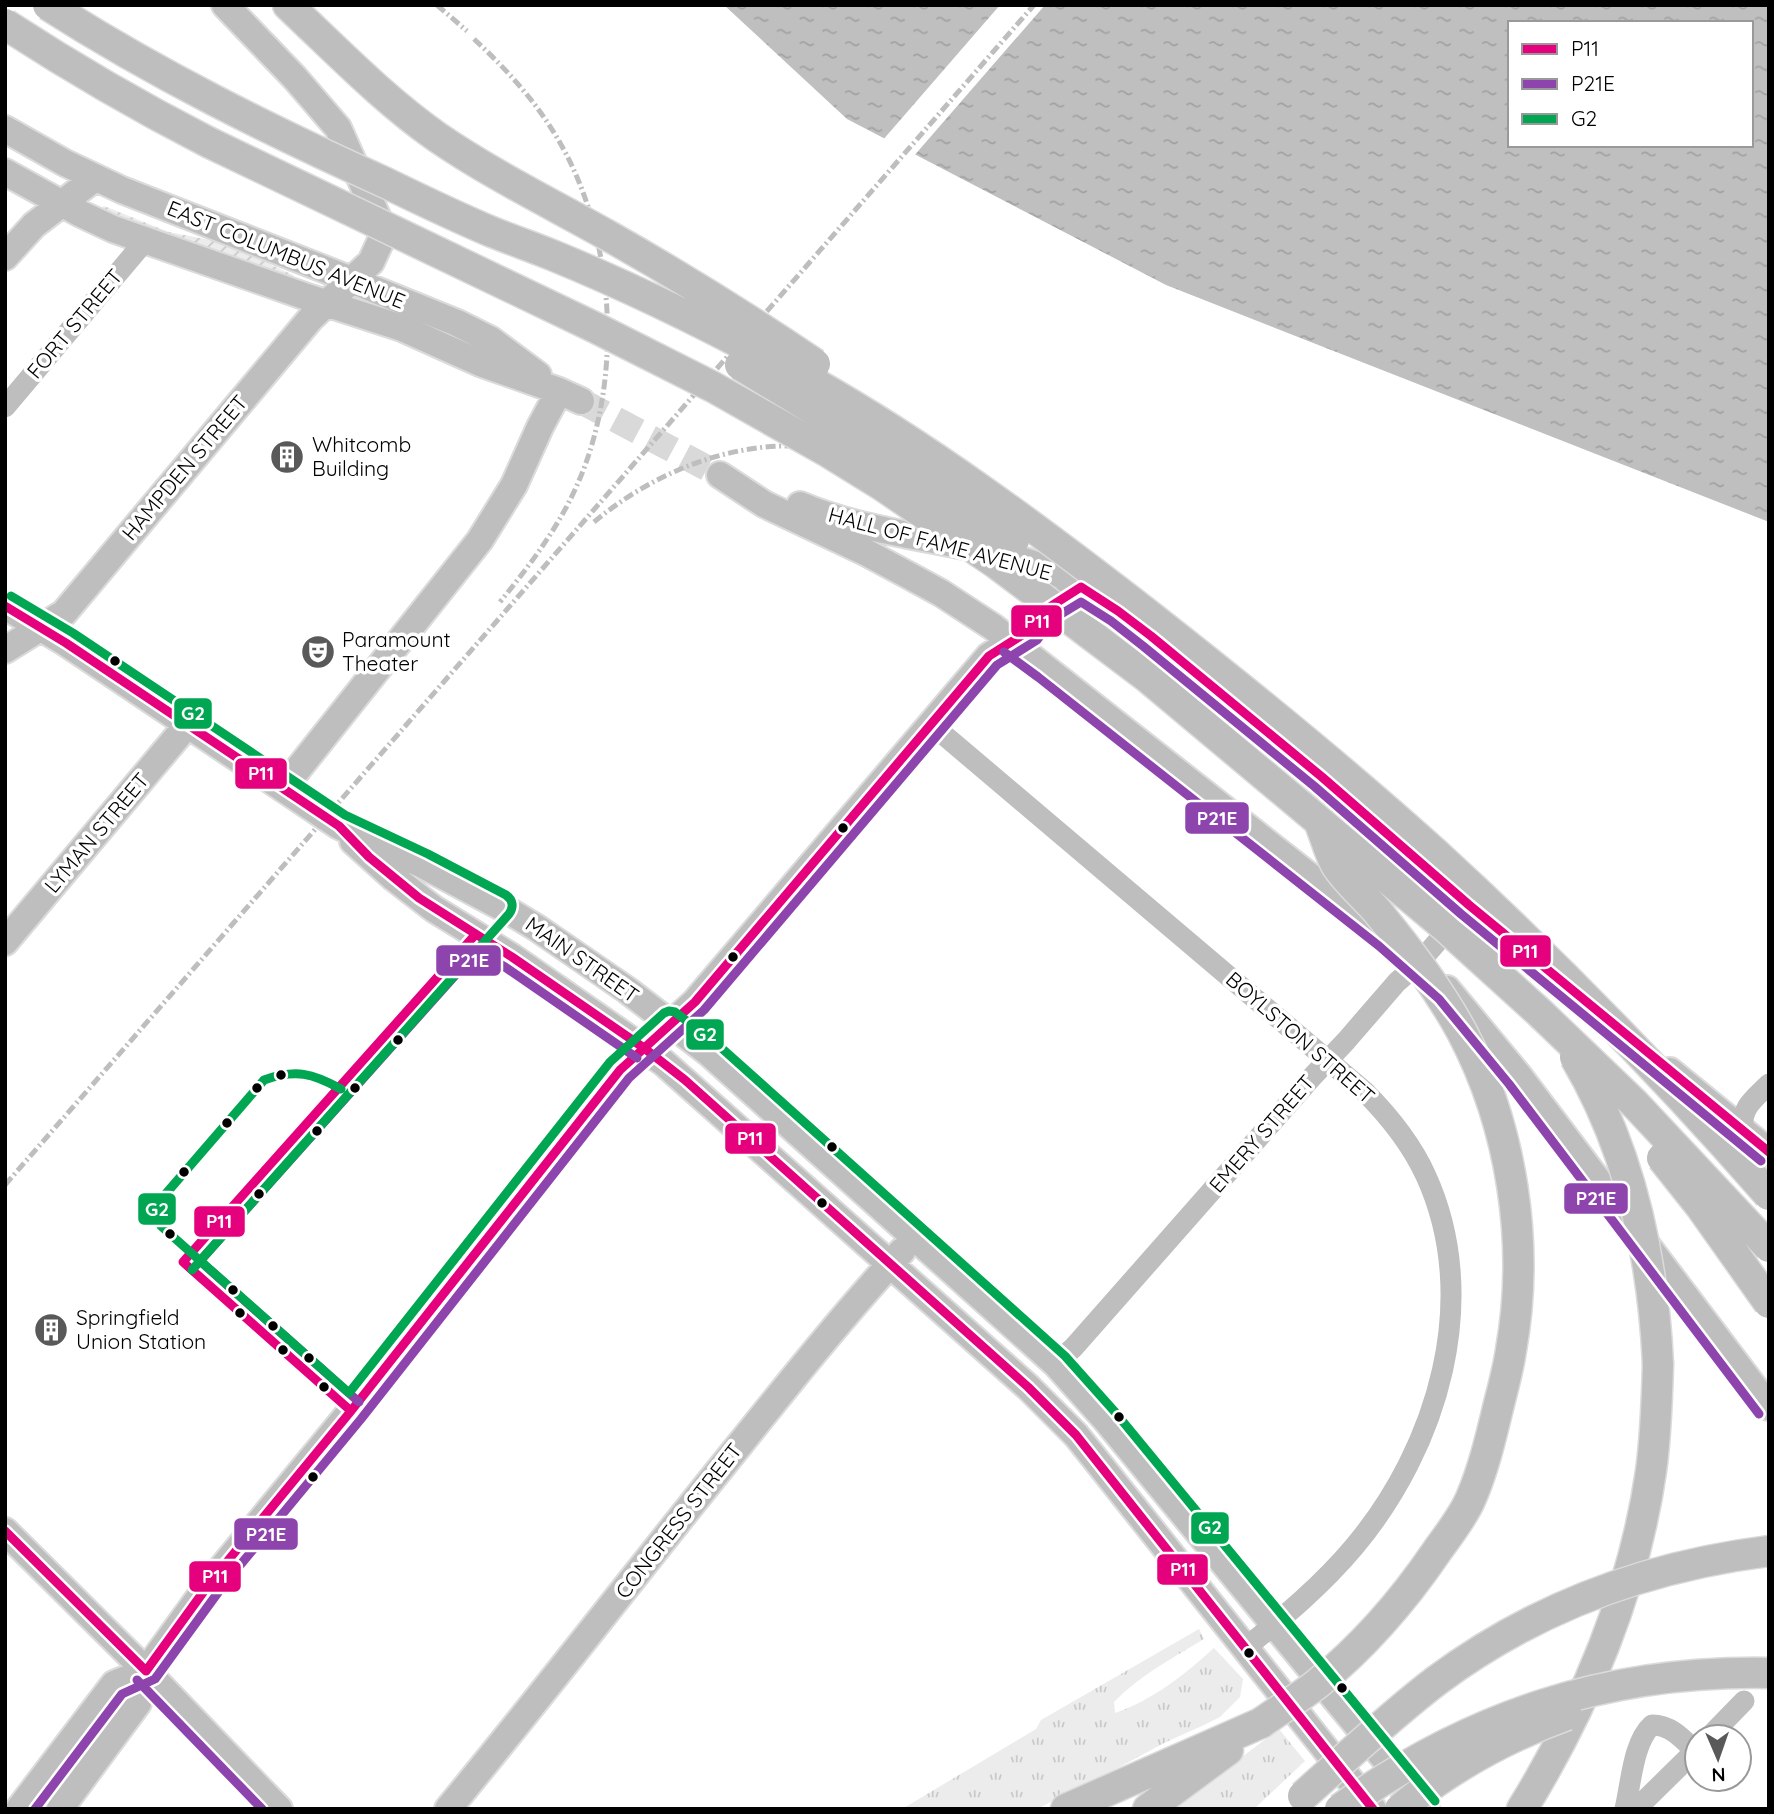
<svg xmlns="http://www.w3.org/2000/svg" width="1774" height="1814" viewBox="0 0 1774 1814" font-family="Quicksand,sans-serif">
  <style>
    .grass { fill: url(#grass-tufts) }
    .garden { fill: url(#garden-furrows) }
    .water { fill: url(#water-ripples); fill-rule: evenodd }
    .pier { fill: #fff }
    .lines { fill: none; stroke-linecap: round; stroke-linejoin: round }
    .major-tunnel { stroke: #d9d9d9; stroke-width: 26; stroke-dasharray: 26 13; stroke-linecap: butt }
    .major-casing { stroke: #dbdbdb; stroke-width: 30 }
    .highway-casing { stroke: #dbdbdb; stroke-width: 33 }
    .minor { stroke: #bebebe; stroke-width: 21 }
    .major { stroke: #bebebe; stroke-width: 26 }
    .highway { stroke: #bebebe; stroke-width: 30 }
    .rail { stroke: #bebebe; stroke-width: 5; stroke-dasharray: 10 3.5 2 3.5; stroke-linecap: butt }
    .highway-bridge-casing { stroke: #dbdbdb; stroke-width: 33; stroke-linecap: butt }
    .highway-bridge { stroke: #bebebe; stroke-width: 30 }
    .bus-1-casing { stroke: #fff; stroke-width: 14 }
    .bus-2-casing { stroke: #fff; stroke-width: 14 }
    .bus-3-casing { stroke: #fff; stroke-width: 14 }
    .bus-1 { stroke: #e5007d; stroke-width: 9 }
    .bus-2 { stroke: #8e44ad; stroke-width: 9 }
    .bus-3 { stroke: #00a651; stroke-width: 9 }
    .bus-dot { fill: #000; stroke: #fff; stroke-width: 2.5 }
    .labels { text-anchor: middle; stroke-width: 7; stroke-linejoin: round; paint-order: stroke }
    .street-label { font-size: 21px; fill: #000; stroke: #fff }
    .poi-label { font-size: 21px; fill: #000; stroke: #fff; text-anchor: start }
    .line-badge { stroke: #fff; stroke-width: 2.5 }
    .badge-label { font-size: 19px; text-anchor: middle; font-weight: bold; fill: #fff }
  </style>
  <defs>
    <pattern id="grass-tufts" width="24" height="20" patternUnits="userSpaceOnUse" patternTransform="scale(1.75)"><rect width="24" height="20" fill="#ececec"/><path d="M3 7l-1-3M5 7V3M7 7l1-3M15 17l-1-3M17 17v-4M19 17l1-3" fill="none" stroke="#c9c9c9"/></pattern>
    <pattern id="garden-furrows" width="10" height="10" patternUnits="userSpaceOnUse" patternTransform="scale(1.75)"><rect width="10" height="10" fill="#ececec"/><path d="M-1 1l2-2M0 10L10 0M9 11l2-2" fill="none" stroke="#c9c9c9"/></pattern>
    <pattern id="water-ripples" width="26" height="14" patternUnits="userSpaceOnUse" patternTransform="scale(1.75)"><rect width="26" height="14" fill="#bfbfbf"/><path d="M2 4q2-2 4 0t4 0M15 11q2-2 4 0t4 0" fill="none" stroke="#a2a2a2"/></pattern>
  </defs>
  <rect width="100%" height="100%" fill="#fff"/>
  <!-- grass -->
  <path class="grass" d="M1199,1629L1204,1639C1173,1658 1140,1675 1114,1702L1115,1713C1153,1700 1184,1675 1214,1648L1243,1679L1240,1697L1220,1717L1204,1725L1166,1742L1101,1777L1037,1809H902L1036,1729L1041,1720Z
    M1279,1729L1305,1761L1254,1809H1173Z"/>
  <!-- garden -->
  <path class="garden" d="M104,206L169,232L220,242L251,255L293,275L294,277L291,278L139,224L103,209L102,207Z"/>
  <!-- water -->
  <path class="water" d="M724,5H1769V522L1166,285L847,119ZM1510,23H1751V145H1510Z"/>
  <!-- pier -->
  <path class="pier" d="M1000,5H1045L913,157L882,141Z"/>
  <g class="lines">
    <!-- major-tunnel -->
    <path class="major-tunnel" d="M581,401L720,475"/>
    <!-- major casing -->
    <g class="major-casing">
      <path id="major" d="M5,129L65,163L122,190L329,271L457,323L491,340L538,375
        M5,172L79,213L113,229L307,297L402,328L480,363L559,391L581,401
        M5,257L34,225L95,178
        M720,475L764,504L867,553L908,575L941,593L993,627L1392,941
        M800,505C877,538 964,538 1042,567C1093,586 1137,624 1178,658C1211,686 1244,713 1277,740
        M5,606L66,643L339,826L423,865L509,911L537,928L627,990L709,1053L1056,1364L1106,1420L1426,1809
        M5,650L64,613L311,318L371,262L382,238L380,223L338,128L295,78L225,5
        M283,788L480,540L514,485L540,427L559,391
        M353,841L394,878L434,909L512,957L664,1063L1028,1387L1076,1435L1096,1460L1373,1809
        M5,942L188,724
        M1447,989L1519,1076L1769,1407
        M1670,1071L1769,1152
        M5,1531L146,1671L279,1809
        M19,1809L114,1684L146,1671
        M60,1809L138,1703L146,1671L212,1580L351,1411L620,1070L695,1002L989,656L1030,630L1045,610L1081,587
        M448,1809C548,1688 643,1564 741,1443C793,1378 846,1312 902,1251"/>
    </g>
    <!-- highway casing -->
    <g class="highway-casing">
      <path id="highway" d="M288,5L309,25
        M1066,1809L1261,1723
        M1148,1809L1228,1750
        M1522,1809C1585,1707 1634,1590 1651,1471C1656,1436 1657,1400 1658,1364"/>
    </g>
    <!-- minor -->
    <path class="minor" d="M5,407L145,241
      M931,724L1364,1091C1389,1116 1411,1143 1426,1176C1482,1299 1438,1447 1354,1547C1322,1585 1284,1617 1245,1648
      M1742,1130C1742,1106 1753,1100 1769,1084
      M1056,1364L1074,1347L1312,1077L1346,1041L1397,982L1419,963L1456,920
      M1709,1737L1744,1701
      M1625,1809C1631,1784 1633,1742 1652,1725C1671,1725 1683,1739 1695,1751L1697,1749
      M1636,1809L1695,1751"/>
    <!-- major -->
    <use href="#major" class="major"/>
    <!-- highway -->
    <use href="#highway" class="highway"/>
    <!-- rail -->
    <path class="rail" d="M437,5L467,31
      M474,39C505,68 534,99 556,136C616,235 624,377 578,483C559,527 530,565 500,602
      M594,522C654,472 734,439 815,447C864,452 912,467 959,481
      M5,1185L1034,5"/>
    <!-- highway-bridge casing -->
    <g class="highway-bridge-casing">
      <path id="highway-bridge" d="M48,5C156,74 269,130 386,183C421,200 456,217 492,232C512,240 532,247 552,255C640,291 726,334 809,380C927,446 1043,533 1150,616C1247,692 1343,770 1435,853C1553,961 1664,1075 1769,1195
        M5,24C71,67 138,106 208,142L596,328L713,387L828,452L883,486L997,564L1147,677L1443,925L1539,1012L1634,1103L1769,1247
        M309,25C350,64 390,104 437,137C491,174 550,203 607,235C678,275 747,318 815,364
        M740,365L899,461L1014,540
        M1258,729C1344,799 1427,872 1501,955
        M1575,1057C1630,1150 1653,1257 1658,1364
        M1662,1158L1701,1207L1769,1303
        M1261,1723C1279,1710 1299,1698 1317,1684C1364,1646 1403,1601 1437,1551C1449,1534 1463,1517 1471,1498C1483,1470 1490,1441 1497,1412C1502,1391 1508,1371 1511,1350C1530,1244 1512,1127 1462,1032C1438,988 1408,949 1377,911C1366,898 1342,877 1335,863C1329,851 1325,836 1320,824
        M1303,1796C1347,1757 1390,1716 1436,1681C1534,1608 1648,1566 1769,1551
        M1340,1809C1471,1715 1608,1670 1769,1673
        M1400,1809C1450,1768 1506,1737 1567,1715"/>
    </g>
    <!-- highway-bridge -->
    <use href="#highway-bridge" class="highway-bridge"/>
    <!-- bus-1 casing -->
    <g class="bus-1-casing">
      <path id="bus-1" d="M5,606L66,643L339,826L369,857L419,898L512,957L644,1048L685,1080L1028,1387L1076,1435L1373,1809
        M351,1411L183,1262L475,935
        M5,1531L146,1671L212,1580L351,1411L620,1070L695,1002L989,656L1030,630L1045,610L1081,587L1118,611L1151,636L1322,777L1469,905L1769,1152"/>
    </g>
    <!-- bus-2 casing -->
    <g class="bus-2-casing">
      <path id="bus-2" d="M1004,652L1038,677L1379,946L1439,999L1509,1084L1759,1414
        M359,1402L200,1261L477,951L505,967L637,1058
        M137,1680L262,1809
        M35,1809L122,1694L155,1679L222,1587L361,1419L629,1078L704,1010L997,665L1037,640L1053,619L1081,602L1111,621L1143,646L1314,786L1461,914L1761,1161"/>
    </g>
    <!-- bus-3 casing -->
    <g class="bus-3-casing">
      <path id="bus-3" d="M11,596L73,633L345,815L428,854L506,895C513,900 514,907 509,914L192,1270
        M341,1089C312,1073 296,1069 264,1080L163,1197L156,1212L161,1226L349,1393L610,1062L664,1013L669,1011L675,1012L717,1044L1065,1356L1115,1412L1435,1801"/>
    </g>
    <!-- bus-1 -->
    <use href="#bus-1" class="bus-1"/>
    <!-- bus-2 -->
    <use href="#bus-2" class="bus-2"/>
    <!-- bus-3 -->
    <use href="#bus-3" class="bus-3"/>
  </g>
  <!-- icons -->
  <defs>
    <g id="building-disc" transform="scale(1.75)"><circle r="9.5" fill="#595959" stroke="#fff"/><path d="M-4-6H4V6H1V3H-1V6H-4ZM-2.5-4.3h1.7v1.8h-1.7ZM.8-4.3h1.7v1.8H.8ZM-2.5-1h1.7V.8h-1.7ZM.8-1h1.7V.8H.8Z" fill="#fff"/></g>
    <g id="theatre-disc" transform="scale(1.75)"><circle r="9.5" fill="#595959" stroke="#fff"/><path d="M-5-5.5Q0-4 5-5.5V0Q5 5 0 6Q-5 5-5 0ZM-3.3-2.5H-1v1.5H-3.3ZM1-2.5H3.3v1.5H1ZM-2.8 1Q0 5.5 2.8 1Z" fill="#fff"/></g>
  </defs>
  <g fill-rule="evenodd">
    <use href="#building-disc" x="287" y="457"/>
    <use href="#theatre-disc" x="318" y="652"/>
    <use href="#building-disc" x="51" y="1330"/>
  </g>
  <!-- markers -->
  <g class="bus-dot">
    <circle cx="115" cy="661" r="6"/>
    <circle cx="843" cy="828" r="6"/>
    <circle cx="733" cy="957" r="6"/>
    <circle cx="398" cy="1040" r="6"/>
    <circle cx="281" cy="1075" r="6"/>
    <circle cx="257" cy="1088" r="6"/>
    <circle cx="355" cy="1088" r="6"/>
    <circle cx="227" cy="1123" r="6"/>
    <circle cx="317" cy="1131" r="6"/>
    <circle cx="832" cy="1147" r="6"/>
    <circle cx="184" cy="1172" r="6"/>
    <circle cx="259" cy="1194" r="6"/>
    <circle cx="822" cy="1203" r="6"/>
    <circle cx="170" cy="1234" r="6"/>
    <circle cx="233" cy="1290" r="6"/>
    <circle cx="240" cy="1313" r="6"/>
    <circle cx="273" cy="1326" r="6"/>
    <circle cx="283" cy="1350" r="6"/>
    <circle cx="309" cy="1358" r="6"/>
    <circle cx="324" cy="1387" r="6"/>
    <circle cx="1119" cy="1417" r="6"/>
    <circle cx="313" cy="1477" r="6"/>
    <circle cx="1249" cy="1653" r="6"/>
    <circle cx="1342" cy="1688" r="6"/>
  </g>
  <g class="labels">
    <!-- street labels -->
    <g class="street-label">
      <text transform="translate(286 255) rotate(22)" y="7">EAST COLUMBUS AVENUE</text>
      <text transform="translate(75 324) rotate(-50)" y="7">FORT STREET</text>
      <text transform="translate(185 468) rotate(-50)" y="7">HAMPDEN STREET</text>
      <text transform="translate(940 544) rotate(15)" y="7">HALL OF FAME AVENUE</text>
      <text transform="translate(97 833) rotate(-50)" y="7">LYMAN STREET</text>
      <text transform="translate(582 960) rotate(35)" y="7">MAIN STREET</text>
      <text transform="translate(1300 1038) rotate(41)" y="7">BOYLSTON STREET</text>
      <text transform="translate(1262 1134) rotate(-49)" y="7">EMERY STREET</text>
      <text transform="translate(679 1521) rotate(-52)" y="7">CONGRESS STREET</text>
    </g>
    <!-- poi labels -->
    <g class="poi-label">
      <text x="312" y="452">Whitcomb<tspan x="312" dy="24">Building</tspan></text>
      <text x="342" y="647">Paramount<tspan x="342" dy="24">Theater</tspan></text>
      <text x="76" y="1325">Springfield<tspan x="76" dy="24">Union Station</tspan></text>
    </g>
  </g>
  <g class="line-badge">
    <rect x="1010" y="604" width="53" height="34" rx="7" fill="#e5007d"/>
    <rect x="173" y="697" width="40" height="33" rx="7" fill="#00a651"/>
    <rect x="234" y="757" width="54" height="33" rx="7" fill="#e5007d"/>
    <rect x="1184" y="801" width="66" height="34" rx="7" fill="#8e44ad"/>
    <rect x="1499" y="934" width="53" height="34" rx="7" fill="#e5007d"/>
    <rect x="435" y="944" width="67" height="33" rx="7" fill="#8e44ad"/>
    <rect x="685" y="1018" width="40" height="33" rx="7" fill="#00a651"/>
    <rect x="724" y="1122" width="53" height="33" rx="7" fill="#e5007d"/>
    <rect x="1563" y="1182" width="66" height="33" rx="7" fill="#8e44ad"/>
    <rect x="137" y="1192" width="40" height="34" rx="7" fill="#00a651"/>
    <rect x="193" y="1205" width="53" height="33" rx="7" fill="#e5007d"/>
    <rect x="1190" y="1511" width="40" height="34" rx="7" fill="#00a651"/>
    <rect x="233" y="1517" width="66" height="34" rx="7" fill="#8e44ad"/>
    <rect x="1156" y="1553" width="53" height="33" rx="7" fill="#e5007d"/>
    <rect x="188" y="1560" width="54" height="33" rx="7" fill="#e5007d"/>
  </g>
  <g class="badge-label">
    <text x="1037" y="628">P11</text>
    <text x="193" y="720">G2</text>
    <text x="261" y="780">P11</text>
    <text x="1217" y="825">P21E</text>
    <text x="1525" y="958">P11</text>
    <text x="469" y="967">P21E</text>
    <text x="705" y="1041">G2</text>
    <text x="750" y="1145">P11</text>
    <text x="1596" y="1205">P21E</text>
    <text x="157" y="1216">G2</text>
    <text x="219" y="1228">P11</text>
    <text x="1210" y="1534">G2</text>
    <text x="266" y="1541">P21E</text>
    <text x="1183" y="1576">P11</text>
    <text x="215" y="1583">P11</text>
  </g>
  <!-- border -->
  <rect width="1774" height="1814" fill="none" stroke="#000000" stroke-width="14"/>
  <!-- legend -->
  <rect x="1508" y="21" width="245" height="126" fill="#ffffff" stroke="#999999" stroke-width="2"/>
  <rect x="1522" y="44" width="35" height="10" fill="#e5007d" stroke="#999999" stroke-width="2"/>
  <text x="1571" y="56" font-size="21" fill="#000000">P11</text>
  <rect x="1522" y="79" width="35" height="10" fill="#8e44ad" stroke="#999999" stroke-width="2"/>
  <text x="1571" y="91" font-size="21" fill="#000000">P21E</text>
  <rect x="1522" y="114" width="35" height="10" fill="#00a651" stroke="#999999" stroke-width="2"/>
  <text x="1571" y="126" font-size="21" fill="#000000">G2</text>
  <!-- north arrow -->
  <g transform="translate(1718 1758) rotate(178)"><circle r="33" fill="#ffffff" stroke="#999999" stroke-width="2"/>
  <path d="M0-5L12 26L0 18L-12 26Z" fill="#595959"/>
  <text y="-10" font-size="19" font-weight="bold" text-anchor="middle" fill="#000000">N</text>
  </g>
</svg>
